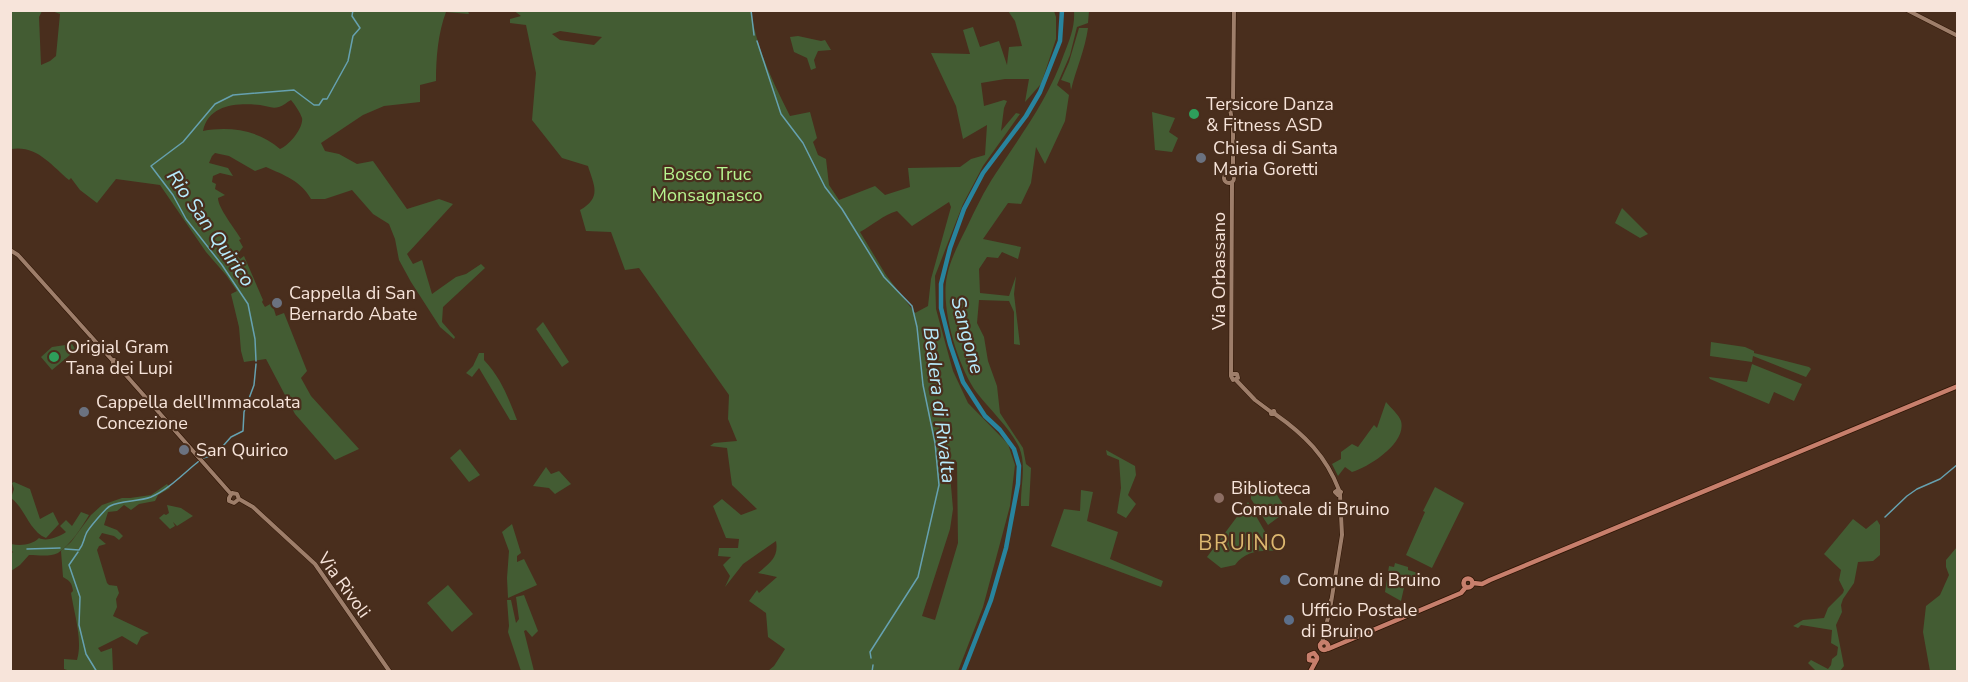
<svg xmlns="http://www.w3.org/2000/svg" width="1968" height="682" viewBox="0 0 1968 682" font-family="'Nunito Sans',sans-serif">
  <style>
    .green { fill: #435c33; fill-rule: evenodd }
    .lines { fill: none; stroke-linecap: round; stroke-linejoin: round }
    .stream { stroke: #66a1b0; stroke-width: 1.5 }
    .river { stroke: #28849e; stroke-width: 4.5 }
    .secondary-casing { stroke: #2e1505; stroke-width: 5 }
    .primary-casing { stroke: #2e1505; stroke-width: 6 }
    .secondary { stroke: #9e7e6a; stroke-width: 4 }
    .primary { stroke: #c77f6c; stroke-width: 4.5 }
    .leisure-dot { fill: #2e9e5b; stroke: #492e1d; stroke-width: 2 }
    .worship-dot { fill: #6b7280; stroke: #492e1d; stroke-width: 2 }
    .education-dot { fill: #8d6e63; stroke: #492e1d; stroke-width: 2 }
    .service-dot { fill: #5c6f8a; stroke: #492e1d; stroke-width: 2 }
    .labels { text-anchor: middle; stroke-width: 4.5; stroke-linejoin: round; paint-order: stroke }
    .poi-label { font-size: 18px; fill: #f7e4da; stroke: #492e1d; text-anchor: start }
    .park-label { font-size: 18px; fill: #b7f590; stroke: #492e1d }
    .street-label { font-size: 18px; fill: #f7e4da; stroke: #492e1d }
    .water-label { font-size: 20px; font-style: italic; fill: #b7ebfc; stroke: #492e1d }
    .quarter-label { font-size: 21px; letter-spacing: 1.5px; fill: #ddb870; stroke: #492e1d }
  </style>
  <rect width="100%" height="100%" fill="#492e1d"/>
  <!-- green -->
  <path class="green" d="M513,10L751,11C756,48 773,82 790,116L810,112L817,138L813,142L818,155L826,159L829,185L839,200L875,186L885,195L910,187L908,168L960,167L971,159L985,155L987,125L963,139L956,106L931,53L970,54L963,30L973,27L980,47L999,41L1007,65L1009,47L1022,46L1015,21L1008,11H1054L1056,17V39L1041,84L1025,102L1029,79H1005L981,83L984,106L1004,100L1007,101L1004,108L1001,131L1016,113L1020,114L983,166L963,204L935,276L936,309L953,371L968,403L1008,444L1015,465L1010,506L983,607L958,671H768L774,666L785,649L768,637L766,613L749,601L757,590L759,593L777,577L758,573C770,563 779,557 776,541L743,564L725,587L730,576L723,565L731,557L718,556L719,548H738L739,539L726,538L713,506L722,499L741,515L757,509L732,485L727,448L710,446L714,443L737,441L728,419L729,395L639,268L625,270L611,232L586,231L580,210C602,197 594,186 588,166L562,158L532,120L536,73L526,25L510,23V19L521,16ZM560,31L602,37L594,45L560,40L552,34ZM949,202L951,207L931,279L928,306L915,313L886,275L860,232C873,225 883,215 897,211L912,226ZM957,462L958,543L935,620L922,616L950,529L953,509L949,463Z
    M10,11H42L39,17L41,65L50,61L56,56L60,14L52,11H468L469,14L446,12C438,33 436,58 436,81L420,85V102L384,106L363,115L321,143L325,151L339,154L357,164L373,161L407,209L439,199L453,204L407,254L413,264L422,260L432,294L456,277L466,274L481,264L485,268L443,307L442,322L455,337L454,339L440,327L411,282L399,260L395,239L389,224L373,214L352,190L325,199H311C301,181 284,175 266,167L255,171L229,156L215,153L212,156L209,163L228,168L233,176L220,173L213,176L212,182L216,184L215,189L225,195L218,198C218,208 235,229 241,239L239,240L243,247L237,255L240,259L244,256L263,300L262,302L265,307L272,303L276,316L284,313L307,371L301,378L311,396L359,449L335,460L295,414L266,359L244,362L241,351L239,327L231,294L237,291L226,275L206,252L160,185L116,179L97,203L80,190L71,178L69,180C51,165 37,145 11,149ZM291,100C295,105 300,112 302,118C304,127 289,146 280,149C259,130 229,126 203,131C209,104 237,103 260,105C267,106 272,109 279,107C283,106 287,102 291,100Z
    M1074,11H1089L1088,23L1077,27L1070,55L1057,85L1069,95L1065,121L1045,164L1036,147L1031,183L1021,204L1008,203L983,239L1021,247L1018,259L1002,252L998,258L987,257L979,269L980,293L1009,296L1016,276L1014,294L1020,345L1014,344V312L1009,301L979,300L977,323L984,337L988,361L997,386L1000,413L1023,448L1026,464L1031,468L1029,506H1021C1020,488 1027,465 1019,447C1009,427 991,411 977,393C958,367 940,308 947,276C950,260 959,243 966,229C975,210 984,191 996,173C1021,135 1049,98 1064,54C1070,39 1075,27 1074,11Z
    M1079,28H1088C1085,50 1076,69 1071,90L1070,83L1061,80L1069,62Z
    M798,36L821,41L825,40L831,50L818,51L814,60L816,68L811,70L807,58L794,52L790,37Z
    M1152,112L1175,118L1169,132L1178,138L1172,152L1155,150Z
    M1622,208L1648,234L1640,238L1615,223Z
    M543,322L569,362L562,367L536,329Z
    M1711,342L1745,347L1754,351V353L1809,367L1811,369L1806,377L1753,356L1752,362L1710,356Z
    M72,344L76,350L52,370L41,357L52,347Z
    M479,353H484V360C501,378 508,397 517,420H510L479,368L472,377L466,373L473,366Z
    M1752,364L1802,384L1794,401L1774,392L1769,404L1710,379L1709,377L1747,382Z
    M1386,402C1391,408 1399,415 1401,421C1407,443 1369,467 1352,472L1345,467L1338,476L1332,464L1341,459V452L1352,444L1358,447L1374,425L1377,428Z
    M460,449L480,475L469,482L450,458Z
    M1106,450L1135,466L1136,475L1128,495L1136,504L1126,518L1117,513L1121,488L1119,460L1107,455Z
    M546,467L551,474L559,471L571,484L555,494L549,488L533,486Z
    M14,482L30,489L40,519L53,512L59,524L46,538C29,531 25,508 11,498L14,489L12,483Z
    M167,484L170,488L158,495L155,501L139,504L131,510L124,505L117,511L108,512L104,525L117,530L123,536L119,540L114,536L102,533L99,538L106,544L99,546L97,550L107,583L109,585L117,586L119,593L116,599L117,607L113,616L149,633L141,637L137,645L122,636L98,648L101,652L112,648L113,671L73,672L64,669V659L77,660C83,640 74,613 71,593L73,591C72,583 70,581 63,577L61,551L71,542L91,515L102,505L122,498H130L151,495Z
    M1251,485L1255,486L1254,490L1261,491V495L1270,497L1273,489L1271,485L1287,511L1268,525L1251,499Z
    M1435,487L1464,503L1432,568L1406,555L1425,512L1423,511Z
    M1081,490L1093,492L1087,521L1118,532L1110,559L1163,581L1161,587L1051,546L1064,509L1080,511Z
    M1248,502L1276,551C1260,550 1245,551 1235,565L1221,568L1207,557Z
    M167,505L181,508L193,516L177,526L173,522L175,526L170,529L159,518L164,514L166,515L169,513Z
    M81,512L89,515C82,527 71,544 58,553C50,557 38,555 29,555L20,565L11,571V554L13,552L11,550V544C21,546 32,545 39,538C46,542 59,537 66,532L60,526L66,520L72,526Z
    M1853,519L1866,529L1877,520L1880,525V555L1873,561L1858,562L1854,583L1843,599L1841,605L1842,612L1836,625L1844,666L1840,671H1816L1808,663L1811,660L1828,669L1831,665L1832,659L1837,655L1838,647L1831,643L1832,630L1801,625L1798,628L1793,626L1803,620L1824,618L1828,608L1843,593L1844,590L1839,580L1841,570L1824,554Z
    M512,524L521,553L517,556V562L524,559L537,585L508,598L507,578L509,551L502,532Z
    M1957,547V671H1930L1923,632L1926,606L1940,595L1949,575L1946,567V560Z
    M1395,563L1408,567V570L1418,573L1416,581L1406,579L1401,601L1385,592L1389,566L1394,567Z
    M448,585L473,614L452,632L427,603Z
    M524,595L538,631L532,637L526,630L524,631L534,671H521L508,632L509,626L507,600H511L516,623L519,619L516,597Z"/>
  <g class="lines">
    <!-- stream -->
    <path class="stream" d="M751,10L754,35
      M757,41L781,114L803,143L825,187L842,209L884,277L912,306L917,327L923,385L935,443L939,485L918,577L870,652L871,658
      M256,361L255,339L248,304L222,265L186,219L173,195L151,166L183,142L215,104L233,95L294,90L314,105H319L323,99H327L348,61L353,36L360,28L352,16L353,10
      M203,458L215,455L231,437L243,431L244,412L254,385L256,364
      M1885,517L1907,496L1917,489L1940,479L1958,464
      M27,549L60,548
      M65,549L79,550C84,544 83,541 86,534C87,530 106,508 110,506C121,500 138,502 151,497C168,490 184,473 199,461
      M78,552L69,565L80,597L79,625L86,654L97,672
      M872,672L873,665"/>
    <!-- river -->
    <path class="river" d="M963,672L991,600L1006,548L1018,484L1019,466L1014,449L1000,430L985,416L963,382L950,344L941,308V284L950,248L964,209L983,173L1026,116L1040,92L1060,41L1062,10"/>
    <!-- secondary casing -->
    <g class="secondary-casing">
      <path id="secondary" d="M1907,10L1958,36
        M1233,102L1234,10
        M1227 106a4 4 0 1 1 8 0a4 4 0 1 1-8 0Z
        M1230,109L1233,126V174
        M1224 178a5 5 0 1 1 10 0a5 5 0 1 1-10 0Z
        M1232,182L1231,376L1233,380L1238,378L1237,374H1232
        M10,250L18,255L113,361
        M114,360L118,362L115,365L113,363Z
        M117,365L231,494
        M1236,380L1255,400L1271,412L1274,411L1275,414H1271V412
        M1275,414C1305,435 1326,456 1339,490
        M1338,490L1341,492L1338,495L1335,492Z
        M239,499L234,503L229,501V498L232,493L237,494L239,499L253,507L315,564L390,672
        M1331,600L1330,609L1342,535L1340,494
        M1322,643L1330,609"/>
    </g>
    <!-- primary casing -->
    <g class="primary-casing">
      <path id="primary" d="M1463.5 583a4.5 4.5 0 1 1 9 0a4.5 4.5 0 1 1-9 0Z
        M1473,583L1482,584L1490,580L1958,386
        M1320 646a4 4 0 1 1 8 0a4 4 0 1 1-8 0Z
        M1328,649L1461,593L1466,587
        M1310,672L1317,659V657L1314,653L1309,655V660L1315,661"/>
    </g>
    <!-- secondary -->
    <use href="#secondary" class="secondary"/>
    <!-- primary -->
    <use href="#primary" class="primary"/>
  </g>
  <!-- markers -->
  <g class="leisure-dot">
    <circle cx="1194" cy="114" r="6"/>
    <circle cx="54" cy="357" r="6"/>
  </g>
  <g class="worship-dot">
    <circle cx="1201" cy="158" r="6"/>
    <circle cx="277" cy="303" r="6"/>
    <circle cx="84" cy="412" r="6"/>
    <circle cx="184" cy="450" r="6"/>
  </g>
  <circle class="education-dot" cx="1219" cy="498" r="6"/>
  <g class="service-dot">
    <circle cx="1285" cy="580" r="6"/>
    <circle cx="1289" cy="620" r="6"/>
  </g>
  <g class="labels">
    <!-- poi labels -->
    <g class="poi-label">
      <text x="1206" y="110">Tersicore Danza<tspan x="1206" dy="21">&amp; Fitness ASD</tspan></text>
      <text x="1213" y="154">Chiesa di Santa<tspan x="1213" dy="21">Maria Goretti</tspan></text>
      <text x="289" y="299">Cappella di San<tspan x="289" dy="21">Bernardo Abate</tspan></text>
      <text x="66" y="353">Origial Gram<tspan x="66" dy="21">Tana dei Lupi</tspan></text>
      <text x="96" y="408">Cappella dell'Immacolata<tspan x="96" dy="21">Concezione</tspan></text>
      <text x="196" y="456">San Quirico</text>
      <text x="1231" y="494">Biblioteca<tspan x="1231" dy="21">Comunale di Bruino</tspan></text>
      <text x="1297" y="586">Comune di Bruino</text>
      <text x="1301" y="616">Ufficio Postale<tspan x="1301" dy="21">di Bruino</tspan></text>
    </g>
    <!-- park labels -->
    <g class="park-label">
      <text x="707" y="180">Bosco Truc<tspan x="707" dy="21">Monsagnasco</tspan></text>
    </g>
    <!-- street labels -->
    <g class="street-label">
      <text transform="translate(1219 271) rotate(-90)" y="6">Via Orbassano</text>
      <text transform="translate(344 585) rotate(54)" y="6">Via Rivoli</text>
    </g>
    <!-- water labels -->
    <g class="water-label">
      <text transform="translate(211 228) rotate(55)" y="7">Rio San Quirico</text>
      <text transform="translate(968 335) rotate(75)" y="7">Sangone</text>
      <text transform="translate(940 405) rotate(83)" y="7">Bealera di Rivalta</text>
    </g>
    <!-- quarter labels -->
    <g class="quarter-label">
      <text x="1243" y="550">BRUINO</text>
    </g>
  </g>
  <!-- border -->
  <rect width="1968" height="682" fill="none" stroke="#f7e4da" stroke-width="24"/>
</svg>
